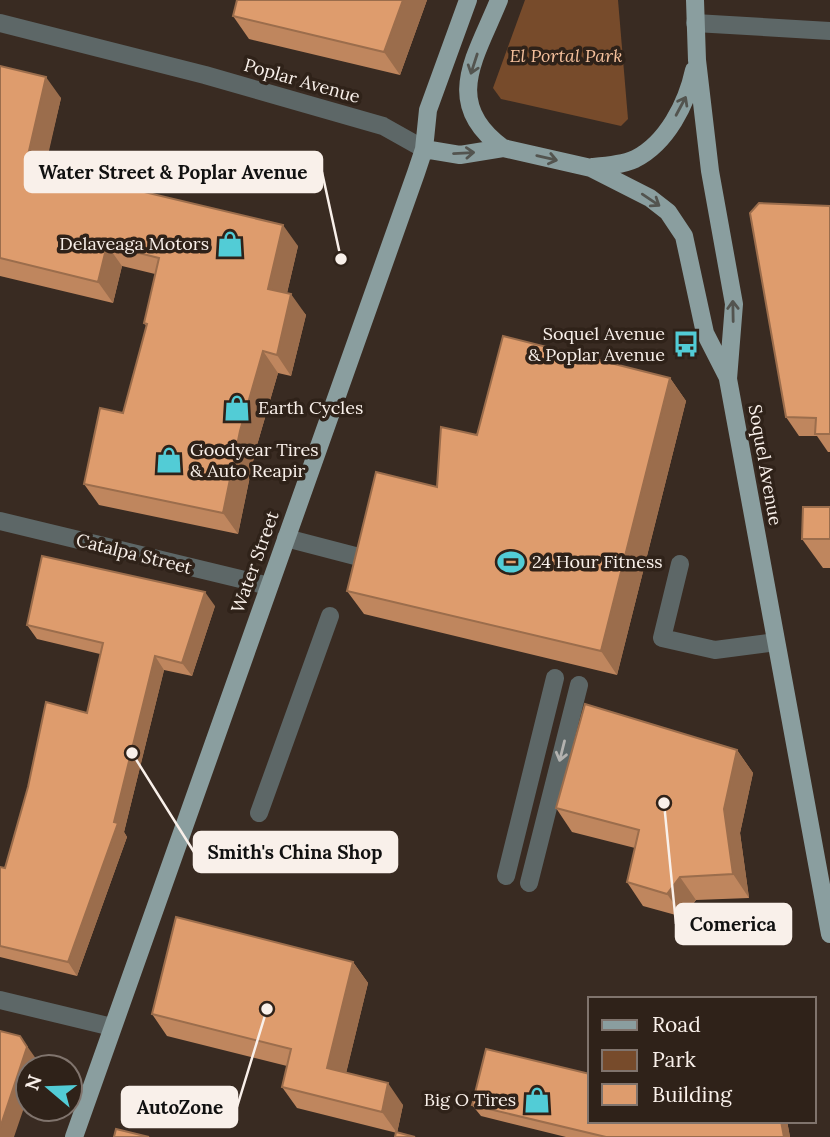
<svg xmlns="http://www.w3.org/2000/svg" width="830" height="1137" viewBox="0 0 830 1137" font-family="Lora,serif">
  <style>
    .green { fill: #774b2b }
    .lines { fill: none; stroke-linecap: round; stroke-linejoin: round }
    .minor { stroke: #5d6767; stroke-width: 18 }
    .major { stroke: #8a9e9f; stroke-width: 18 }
    .wall { fill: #bf865e }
    .shaded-wall { fill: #9b6d4c }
    .building { fill: #de9c6d; stroke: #9b6d4c; stroke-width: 2 }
    .oneway { stroke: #53544f }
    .oneway2 { stroke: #b3b2af }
    .labels { text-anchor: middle; stroke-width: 7; stroke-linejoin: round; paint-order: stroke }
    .park-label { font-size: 18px; font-style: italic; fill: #f5c09c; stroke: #2f2219 }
    .street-label { font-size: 18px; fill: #f9f0ea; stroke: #2f2219 }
    .poi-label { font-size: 18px; fill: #f9f0ea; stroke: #2f2219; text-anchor: end }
    .leader { fill: none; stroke: #f9f0ea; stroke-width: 2.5 }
    .callout-dot { fill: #f9f0ea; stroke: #2f2219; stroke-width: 2.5 }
    .callout { fill: #f9f0ea; stroke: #f9f0ea; stroke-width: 2.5 }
    .callout-label { font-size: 19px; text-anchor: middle; font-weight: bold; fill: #111 }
  </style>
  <rect width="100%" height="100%" fill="#392b22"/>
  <!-- green -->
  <path class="green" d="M525,0H618L628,119L621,126L501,99L493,88Z"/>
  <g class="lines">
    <!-- minor -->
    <path class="minor" d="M0,23L205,75L383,126L424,149
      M695,23L830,31
      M0,521L269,586
      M286,538L359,557
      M680,564L662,638L715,650L776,642
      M259,813L330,616
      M506,876L555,678
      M529,883L579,685
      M0,1000L112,1027"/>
    <!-- major -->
    <path class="major" d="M499,0C476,57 441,103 503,148
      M695,0L697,60L710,171L734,304L728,379L830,934
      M424,149L460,155L503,148L591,168L650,198L668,212L684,236L705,333L728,378
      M592,167C606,166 622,165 635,159C667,143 687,103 694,70
      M74,1137L416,173L424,149L428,110L468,0"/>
  </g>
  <!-- wall -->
  <path class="wall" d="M427,0L400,75L249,39L233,16Z
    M0,66L61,98L44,169L298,246L287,293L306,315L291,376L278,373L255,452L238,534L99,505L84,484L123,413L147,327L144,323L155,274L122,266L113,303L0,276Z
    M830,206V452H828L817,436H799L786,417Z
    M670,378L686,401L617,675L364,614L347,591L437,487L477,435Z
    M830,507V568H823L802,539Z
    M215,606L192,676L164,670L124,832L127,837L77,976L0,957V867L5,868L87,713L100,654L37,639L27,625Z
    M737,750L753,773L740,833L749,898L696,900L683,917L643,906L627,882L635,848L572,832L556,808Z
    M353,962L368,983L346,1073L403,1105L397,1133L297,1108L282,1087L287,1066L167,1036L152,1014Z
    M472,1105L590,1121H787L790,1137H566L481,1116Z"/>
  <!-- shaded-wall -->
  <path class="shaded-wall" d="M403,0H427L400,75L384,52Z
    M46,77L61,98L41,186L26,164Z
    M283,225L298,246L283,310L268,289Z
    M107,245L122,266L113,303L98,282Z
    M291,294L306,315L291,376L277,355Z
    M263,351L278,373L255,452L238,534L223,513L240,431Z
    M670,378L686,401L617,675L601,651Z
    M205,592L215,606L192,676L182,663Z
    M155,656L164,670L124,832L127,837L77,976L68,962L114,822Z
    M737,750L753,773L740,833L749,898L733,874L724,809Z
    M680,877L696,900L683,917L667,894Z
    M353,962L368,983L342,1090L327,1068Z
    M20,1036L39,1063L38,1067H28V1096L14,1137H0V1128Z
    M388,1083L403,1105L397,1133L382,1112Z
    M781,1121H787L790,1137H784Z"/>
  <!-- building -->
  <path class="building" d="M237,0H403L384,52L233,16Z
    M0,66L46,77L26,164L283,225L268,289L291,294L277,355L263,351L240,431L223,513L84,484L100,408L123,413L147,324L144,323L159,258L107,245L98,282L0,258Z
    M759,203L830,206V434H815L816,418L786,417L750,213Z
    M503,336L670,378L601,651L347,591L376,472L437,487L441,427L477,435Z
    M803,507H830V539H802Z
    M42,556L205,592L182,663L155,656L114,822L118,823L68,962L0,946V867L5,868L28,787L46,702L87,713L103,643L27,625Z
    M585,704L737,750L724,809L733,874L680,877L667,894L627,882L639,830L556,808Z
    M176,917L353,962L327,1068L388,1083L382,1112L282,1087L291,1049L152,1014Z
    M0,1031L20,1036L27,1047L0,1128Z
    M486,1049L590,1074V1121H781L784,1137H606L472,1105Z
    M116,1129L149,1137H114Z
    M396,1132L415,1137H395Z"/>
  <!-- one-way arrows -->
  <defs><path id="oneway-shaft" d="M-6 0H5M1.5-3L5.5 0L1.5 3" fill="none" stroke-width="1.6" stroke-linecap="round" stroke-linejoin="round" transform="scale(1.75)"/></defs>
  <g class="oneway">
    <use href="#oneway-shaft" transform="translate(474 64) rotate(108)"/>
    <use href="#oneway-shaft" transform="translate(681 106) rotate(-62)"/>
    <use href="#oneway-shaft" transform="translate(464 153) rotate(-3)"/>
    <use href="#oneway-shaft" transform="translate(547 158) rotate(13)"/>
    <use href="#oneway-shaft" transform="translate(651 200) rotate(34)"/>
    <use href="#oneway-shaft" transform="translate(733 311) rotate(-91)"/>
  </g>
  <use class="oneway2" href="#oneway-shaft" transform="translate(562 751) rotate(104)"/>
  <!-- icons -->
  <defs>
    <g id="shop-bare" transform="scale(2.1)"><path d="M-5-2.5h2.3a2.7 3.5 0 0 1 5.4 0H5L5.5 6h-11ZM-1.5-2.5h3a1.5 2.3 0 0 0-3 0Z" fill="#52ccd6" stroke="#2f2219" stroke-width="2.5" paint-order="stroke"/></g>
    <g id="bus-bare" transform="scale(2.1)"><path d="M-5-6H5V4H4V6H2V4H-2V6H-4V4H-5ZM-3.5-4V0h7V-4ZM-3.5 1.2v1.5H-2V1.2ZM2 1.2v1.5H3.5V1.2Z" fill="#52ccd6" stroke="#2f2219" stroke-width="2.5" paint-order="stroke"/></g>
    <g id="stadium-bare" transform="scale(2.1)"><path d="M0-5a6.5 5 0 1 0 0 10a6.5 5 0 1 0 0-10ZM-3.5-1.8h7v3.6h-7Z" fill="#52ccd6" stroke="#2f2219" stroke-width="2.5" paint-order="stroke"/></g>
  </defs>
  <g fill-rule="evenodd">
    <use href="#shop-bare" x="230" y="244"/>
    <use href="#bus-bare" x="686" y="344"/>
    <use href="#shop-bare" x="237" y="408"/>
    <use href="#shop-bare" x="169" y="460"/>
    <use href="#stadium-bare" x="511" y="562"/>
    <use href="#shop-bare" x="537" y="1100"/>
  </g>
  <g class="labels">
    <!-- park labels -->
    <g class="park-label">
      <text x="566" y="62">El Portal Park</text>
    </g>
    <!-- street labels -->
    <g class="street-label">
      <text transform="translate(302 81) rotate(16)" y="6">Poplar Avenue</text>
      <text transform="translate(765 465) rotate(80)" y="6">Soquel Avenue</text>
      <text transform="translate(134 554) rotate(14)" y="6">Catalpa Street</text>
      <text transform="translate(255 562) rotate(-70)" y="6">Water Street</text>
    </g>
    <!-- poi labels -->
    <g class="poi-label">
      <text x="209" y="250">Delaveaga Motors</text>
      <text x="665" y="340">Soquel Avenue<tspan x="665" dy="21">&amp; Poplar Avenue</tspan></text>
      <text x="258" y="414" text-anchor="start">Earth Cycles</text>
      <text x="190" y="456" text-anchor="start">Goodyear Tires<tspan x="190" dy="21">&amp; Auto Reapir</tspan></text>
      <text x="532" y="568" text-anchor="start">24 Hour Fitness</text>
      <text x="516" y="1106">Big O Tires</text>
    </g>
  </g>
  <!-- callouts -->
  <path class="leader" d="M341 259L322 172M132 753L194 852M664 803L676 924M267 1009L237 1107"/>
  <g class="callout-dot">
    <circle cx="341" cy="259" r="7"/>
    <circle cx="132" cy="753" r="7"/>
    <circle cx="664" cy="803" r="7"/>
    <circle cx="267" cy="1009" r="7"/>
  </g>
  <g class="callout">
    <rect x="25" y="152" width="297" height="40" rx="7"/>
    <rect x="194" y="832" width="203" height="40" rx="7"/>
    <rect x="676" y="904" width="115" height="40" rx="7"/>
    <rect x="122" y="1087" width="115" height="40" rx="7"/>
  </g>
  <g class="callout-label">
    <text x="173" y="179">Water Street &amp; Poplar Avenue</text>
    <text x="295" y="859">Smith's China Shop</text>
    <text x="733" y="931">Comerica</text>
    <text x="180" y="1114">AutoZone</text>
  </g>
  <!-- legend -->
  <rect x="588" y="997" width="228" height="126" fill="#2f2219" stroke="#80746d" stroke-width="2"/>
  <rect x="602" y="1020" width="35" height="10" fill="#8a9e9f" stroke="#80746d" stroke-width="2"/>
  <text x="652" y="1032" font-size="21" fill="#f9f0ea">Road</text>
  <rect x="602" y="1050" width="35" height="21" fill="#774b2b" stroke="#80746d" stroke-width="2"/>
  <text x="652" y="1067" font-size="21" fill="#f9f0ea">Park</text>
  <rect x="602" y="1084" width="35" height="21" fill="#de9c6d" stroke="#80746d" stroke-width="2"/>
  <text x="652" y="1102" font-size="21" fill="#f9f0ea">Building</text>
  <!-- north arrow -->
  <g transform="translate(49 1088) rotate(289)"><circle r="33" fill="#2f2219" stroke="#80746d" stroke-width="2"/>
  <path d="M0-5L12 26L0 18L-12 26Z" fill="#52ccd6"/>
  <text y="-10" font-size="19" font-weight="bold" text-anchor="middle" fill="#f9f0ea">N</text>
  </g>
</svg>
